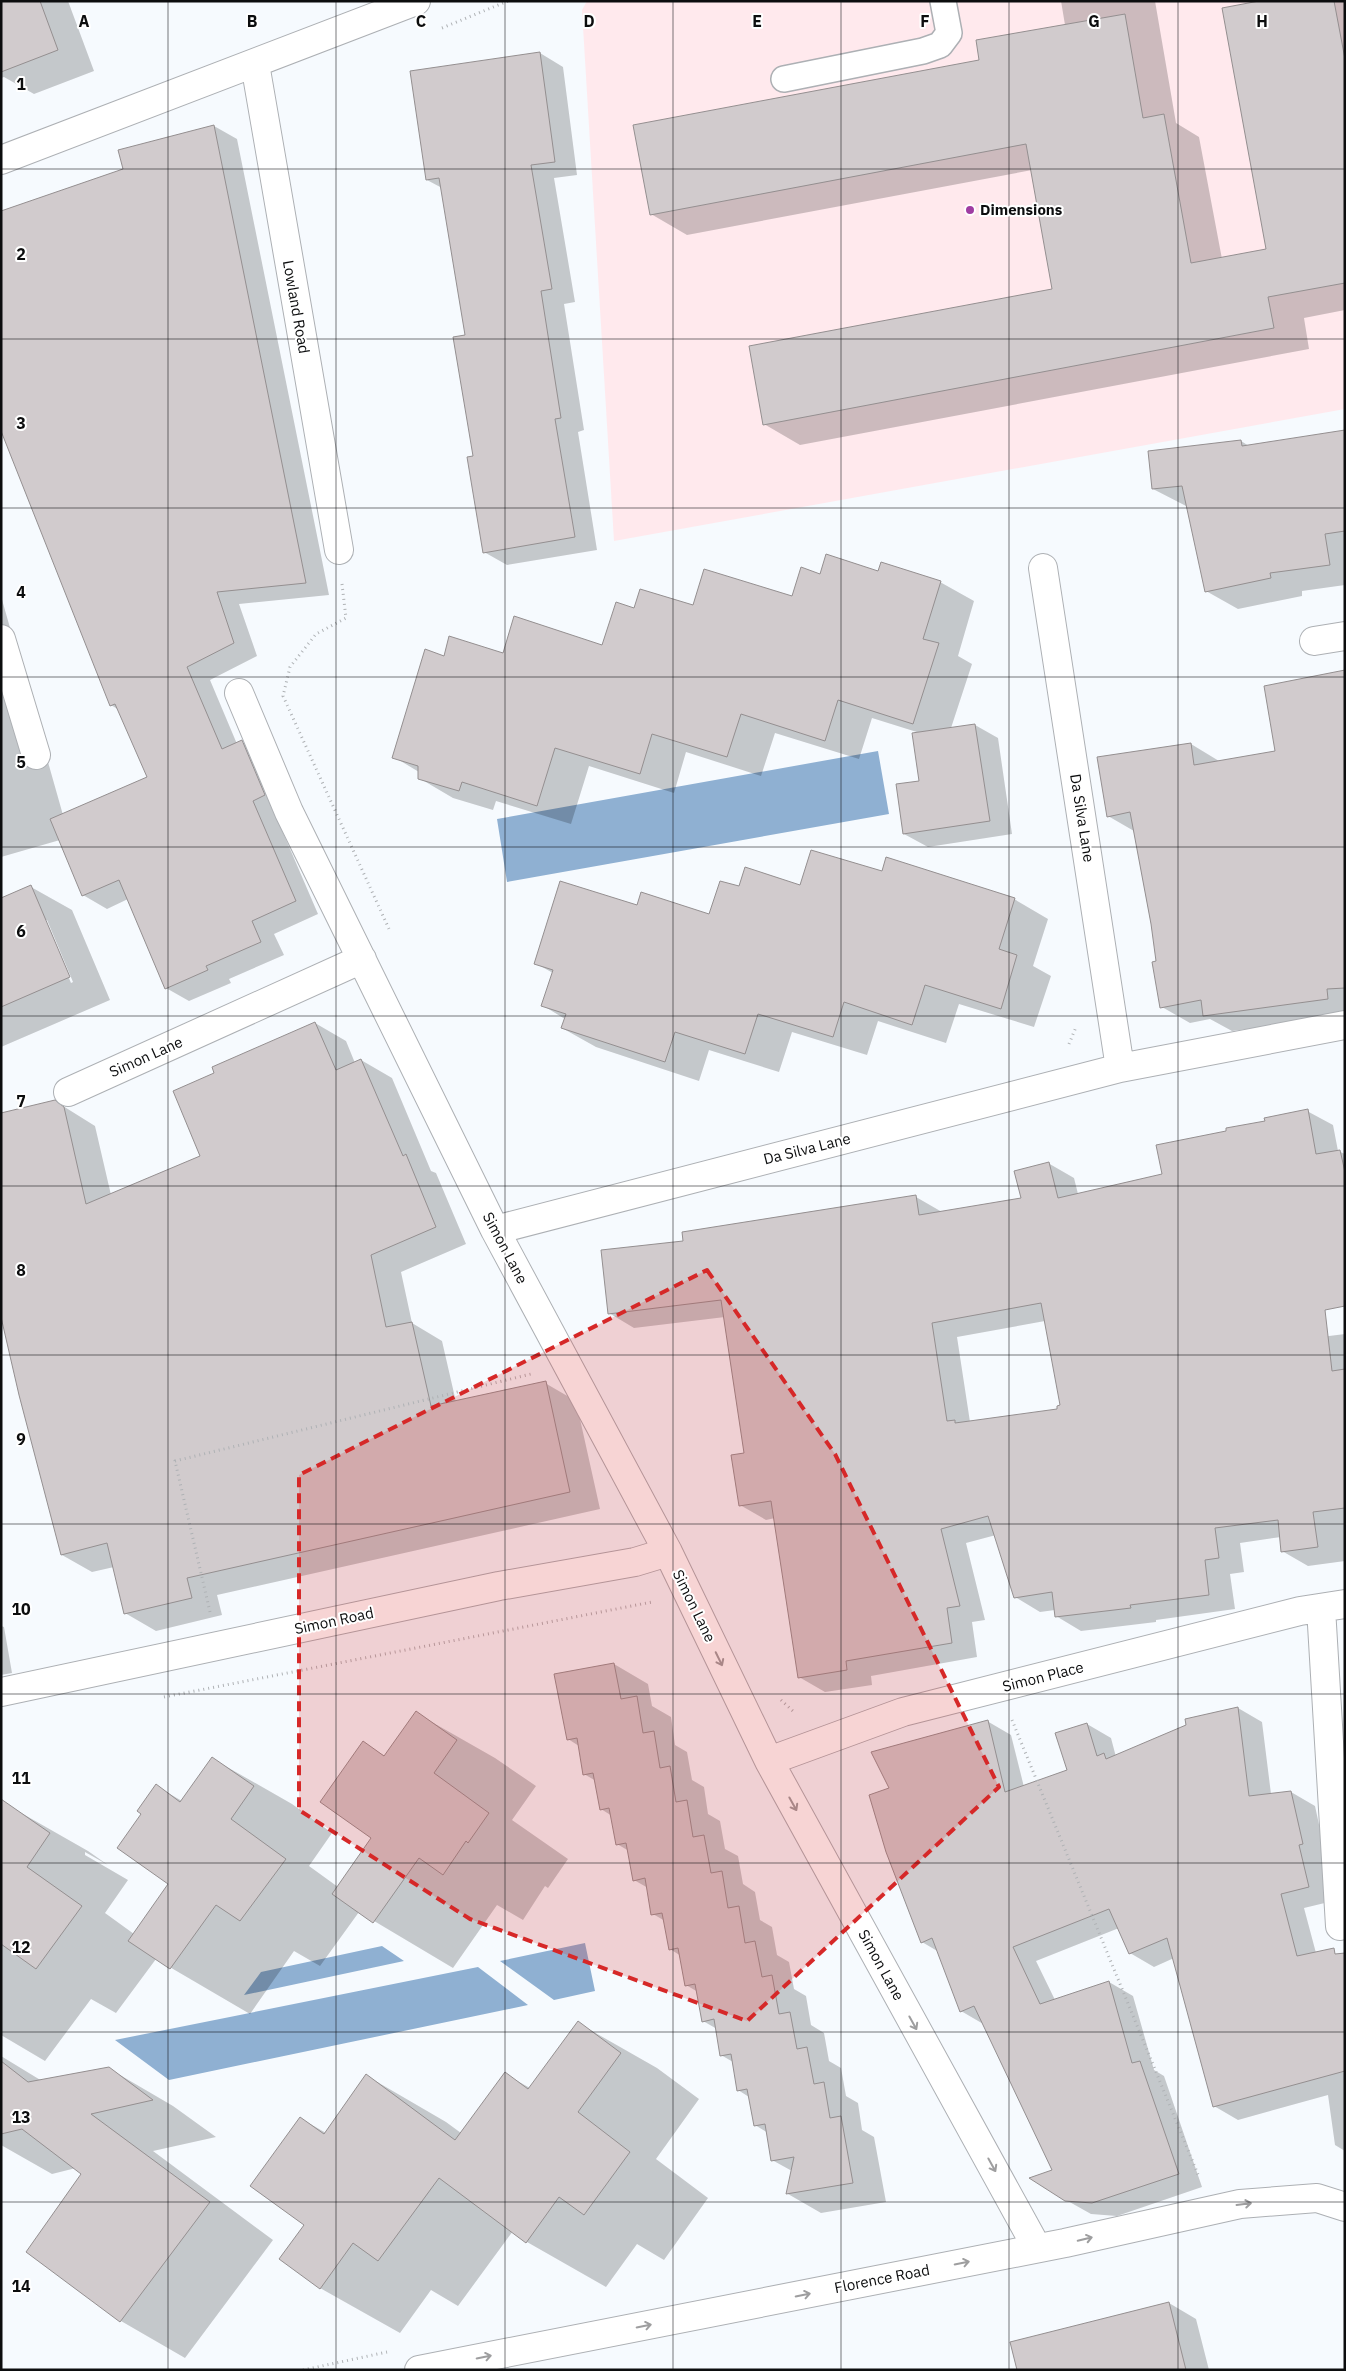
<svg xmlns="http://www.w3.org/2000/svg" width="1346" height="2371" viewBox="0 0 1346 2371" font-family="'IBM Plex Sans',sans-serif">
  <style>
    .education { fill: #ffe9ed }
    .water { fill: #8fb0d2 }
    .shadow { fill: #0003; fill-rule: evenodd }
    .building { fill: #d1cbcd; stroke: #948f90; fill-rule: evenodd }
    .lines { fill: none; stroke-linecap: round; stroke-linejoin: round }
    .service-casing { stroke: #adb0b4; stroke-width: 28 }
    .minor-casing { stroke: #adb0b4; stroke-width: 30 }
    .path { stroke: #afb2b5; stroke-width: 3; stroke-dasharray: 1 4; stroke-linecap: butt }
    .service { stroke: #fff; stroke-width: 25 }
    .minor { stroke: #fff; stroke-width: 28 }
    .oneway { stroke: #9e9e9f }
    .marked { fill: #d62828; fill-opacity: 0.2; stroke: #d62828; stroke-width: 4; stroke-dasharray: 10 6; stroke-linejoin: round }
    .grid { fill: none; stroke: #0c0d0e; stroke-width: 1; stroke-opacity: 0.55 }
    .poi-dot { fill: #9f3ca2; stroke: #fff; stroke-width: 2 }
    .labels { text-anchor: middle; stroke-width: 4; stroke-linejoin: round; paint-order: stroke }
    .poi-label { font-size: 15px; font-weight: bold; fill: #0c0d0e; stroke: #fff; text-anchor: start }
    .street-label { font-size: 15px; fill: #0c0d0e; stroke: #fff }
    .grid-label { font-size: 16px; text-anchor: middle; font-weight: bold; fill: #0c0d0e; stroke: #fff; stroke-width: 4; stroke-linejoin: round; paint-order: stroke }
  </style>
  <rect width="100%" height="100%" fill="#f6fafe"/>
  <!-- education -->
  <path class="education" d="M587,1H1345V409L614,541L582,10Z"/>
  <!-- water -->
  <path class="water" d="M878,751L889,814L507,882L497,819Z
    M585,1943L595,1991L554,2000L500,1961Z
    M382,1946L404,1961L244,1995L261,1972Z
    M478,1967L528,2005L169,2080L115,2040Z"/>
  <!-- shadow -->
  <path class="shadow" d="M1,1H68L94,71L34,94L4,77L1,78Z
    M1061,1H1155L1176,123L1199,137L1222,259L1268,250L1265,1H1345V310L1304,318L1309,349L800,445L764,424L1054,290L1032,170L687,235L651,214L981,61L1065,25Z
    M540,53L563,67L577,175L554,178L575,302L564,304L584,430L578,432L597,550L507,565L484,552L475,457L467,336L442,188L427,180Z
    M214,126L237,139L329,595L239,604L257,656L210,680L237,744L242,742L265,755L275,814L318,914L274,934L284,955L229,979L231,983L189,1001L166,988L128,899L107,909L83,895L60,840L1,857V596L63,815L149,778L119,710L111,705L124,170Z
    M1345,431V585L1302,591V596L1238,609L1206,591L1188,507L1153,489L1241,441L1249,446Z
    M879,573L940,582L974,601L958,656L972,664L951,728L975,725L998,738L1012,834L928,847L904,834L921,782L920,733L872,718L859,759L775,733L761,776L686,752L674,793L589,766L571,824L496,801L493,810L453,798L419,778V772L394,757L445,657L603,646L635,610L694,607L793,598L821,575Z
    M1345,672V1016L1232,1031L1210,1019L1190,1023L1162,1007L1158,962L1134,831L1108,816L1191,744L1219,761L1277,752Z
    M882,873L1014,899L1048,919L1033,966L1051,976L1034,1027L959,1004L946,1043L878,1021L867,1055L792,1032L779,1072L709,1050L699,1081L596,1047L562,1028L565,1019L542,1005L553,973L535,963L638,907L710,916L740,888L801,886Z
    M31,887L72,910L110,1000L1,1047V900ZM45,920H47L73,982L71,983Z
    M315,1023L346,1041L355,1063L361,1060L392,1078L431,1171L436,1173L466,1244L401,1272L412,1323L442,1341L456,1402L545,1383L576,1401L600,1509L217,1595L222,1615L156,1631L125,1613L114,1567L92,1572L62,1555L55,1101L95,1126L111,1195L202,1156L216,1074Z
    M1307,1111L1333,1125L1338,1151L1345,1154V1301L1301,1310L1305,1339L1345,1334V1561L1308,1566L1282,1551L1281,1537L1240,1543L1244,1572L1230,1574L1235,1609L1156,1620V1622L1081,1631L1056,1616L1055,1610L1040,1612L1015,1597L996,1535L966,1543L985,1620L972,1622L977,1657L871,1676L872,1685L825,1692L799,1677L775,1518L766,1520L740,1505L745,1454L725,1317L634,1328L609,1313L684,1242L916,1197L942,1212L1022,1199L1048,1163L1074,1178L1078,1194L1164,1175L1266,1122ZM1045,1321L1062,1407L1059,1410L970,1422L957,1337Z
    M1,1626L4,1627L12,1673L1,1675Z
    M614,1664L648,1684L652,1706L671,1717L675,1745L687,1752L692,1780L704,1787L708,1814L720,1821L725,1849L738,1856L743,1884L755,1892L760,1920L772,1927L777,1955L789,1962L794,1989L806,1996L811,2025L824,2033L829,2061L841,2068L846,2096L858,2103L862,2130L874,2137L886,2202L821,2213L788,2194L792,2171L772,2160L768,2133L755,2125L749,2097L738,2090L733,2062L721,2055L717,2029L703,2021L698,1992L686,1985L681,1956L670,1949L665,1921L653,1914L648,1888L634,1880L629,1851L617,1844L612,1816L601,1809L596,1781L584,1774L579,1746L568,1739Z
    M1238,1708L1262,1722L1271,1794L1291,1792L1315,1806L1326,1857L1322,1858L1333,1901L1304,1908L1316,1953L1345,1963V2151L1335,2145L1328,2095L1238,2120L1214,2106L1174,1958L1154,1967L1130,1953L1119,1928L1036,1961L1055,2000L1109,1982L1133,1996L1154,2070L1164,2076L1202,2187L1117,2216L1091,2214L1066,2200L985,2025L961,2011L939,1952L922,1942L891,1789L987,1721L1011,1735L1024,1787L1068,1770L1087,1724L1111,1738L1116,1757Z
    M416,1713L495,1758L536,1786L512,1820L568,1859L548,1888L545,1886L523,1920L497,1905L453,1968L359,1912L320,1966L294,1951L250,2014L156,1959L116,2013L91,1999L45,2061L1,2035V1817L9,1806L88,1851L108,1865L85,1852V1855L128,1880L105,1913L134,1934L169,1884L143,1813L156,1786L182,1801L213,1759L292,1804L332,1833L309,1866L338,1887L373,1838L363,1743L385,1756Z
    M578,2023L657,2068L699,2099L656,2159L708,2198L664,2260L637,2244L606,2287L527,2242L513,2231L458,2306L431,2290L400,2333L320,2288L306,2225L300,2118L326,2133L367,2076L446,2122L461,2133L505,2074L530,2088Z
    M1,2056L42,2081L108,2068L173,2106L216,2137L153,2151L273,2240L185,2358L121,2321L28,2252L83,2174L76,2168L52,2174L1,2145Z
    M1169,2303L1196,2319L1209,2370H1018Z"/>
  <!-- building -->
  <path class="building" d="M1,1H40L58,50L1,72Z
    M1259,1H1334L1345,59V283L1268,297L1274,328L763,425L749,346L1052,289L1026,144L650,215L633,125L979,60L976,40L1125,14L1143,118L1164,114L1191,263L1266,249L1222,8Z
    M540,52L555,162L531,165L552,289L541,291L561,418L555,419L575,537L483,553L467,457L473,456L453,337L465,335L439,178L426,180L410,71Z
    M214,125L306,583L217,592L234,643L187,667L222,749L242,740L265,795L253,801L296,901L252,921L261,942L206,966L208,970L165,989L119,880L82,896L50,819L147,777L115,704L110,706L1,431V211L123,169L118,150Z
    M1345,430V531L1325,534L1330,565L1270,573L1271,578L1205,592L1182,486L1152,489L1148,451L1241,440L1242,446Z
    M826,554L878,571L881,562L941,581L923,639L939,643L913,724L838,700L825,741L741,714L727,757L652,734L640,774L555,748L537,806L462,782L459,791L418,779V766L392,758L425,649L444,656L449,636L503,653L514,616L602,645L616,602L634,608L640,589L693,605L704,569L792,596L801,567L820,574Z
    M1345,670V988L1327,989L1328,999L1203,1016L1201,1000L1160,1008L1152,962L1156,961L1151,924L1130,812L1107,817L1097,757L1191,743L1194,765L1275,751L1264,686Z
    M975,724L990,821L903,834L896,784L919,781L912,733Z
    M811,850L882,871L886,857L1015,898L999,949L1017,955L1001,1009L925,985L912,1025L844,1002L833,1037L758,1014L745,1054L675,1032L665,1062L561,1028L566,1014L541,1006L553,970L534,964L560,881L637,905L641,892L709,914L720,881L739,886L745,867L800,885Z
    M31,885L70,977L1,1007V898Z
    M315,1022L336,1070L361,1059L403,1156L406,1154L436,1227L371,1255L386,1327L412,1322L431,1406L546,1381L570,1492L187,1578L192,1598L124,1614L107,1543L61,1555L19,1395L1,1317V1113L55,1100L64,1107L86,1204L200,1156L173,1091L214,1073L212,1067Z
    M1308,1109L1316,1154L1340,1150L1345,1172V1306L1325,1310L1332,1371L1345,1369V1508L1313,1512L1318,1547L1281,1552L1278,1520L1215,1528L1219,1558L1205,1560L1209,1595L1130,1605L1131,1608L1055,1617L1052,1592L1014,1598L988,1516L941,1529L960,1606L947,1608L952,1643L846,1661L847,1670L798,1678L771,1501L739,1506L731,1455L744,1453L721,1300L608,1314L601,1250L683,1241L682,1232L916,1195L919,1215L1021,1198L1014,1171L1049,1162L1058,1198L1162,1174L1156,1145L1226,1131V1128L1265,1121L1264,1118ZM1041,1303L1060,1405L1057,1406V1409L955,1423V1420L947,1421L932,1323Z
    M614,1663L621,1699L637,1696L643,1733L654,1731L660,1768L670,1766L676,1802L687,1800L693,1837L704,1835L711,1873L722,1871L728,1908L739,1906L745,1943L755,1941L762,1977L772,1975L779,2014L790,2012L797,2049L807,2047L814,2084L824,2082L830,2118L841,2116L853,2183L786,2194L794,2157L771,2161L765,2124L754,2126L747,2089L737,2091L731,2054L720,2056L714,2019L702,2022L695,1984L685,1986L678,1948L669,1950L662,1913L651,1915L645,1878L633,1881L626,1843L616,1845L609,1808L600,1810L593,1773L583,1775L577,1738L567,1740L554,1674Z
    M1238,1707L1249,1796L1291,1791L1303,1844L1299,1845L1309,1887L1281,1894L1297,1956L1334,1948L1335,1954L1345,1953V2071L1213,2107L1167,1938L1129,1954L1109,1909L1013,1947L1040,2004L1109,1981L1132,2063L1140,2061L1179,2174L1092,2203L1065,2201L1029,2178L1052,2170L974,2006L960,2012L932,1938L921,1943L886,1852L869,1795L889,1788L871,1752L988,1720L1005,1792L1067,1770L1055,1733L1087,1723L1097,1756L1104,1753L1106,1759L1186,1725L1185,1719Z
    M416,1711L457,1740L434,1773L489,1813L468,1843L466,1841L443,1875L419,1858L373,1923L332,1894L371,1838L320,1802L363,1741L384,1756Z
    M212,1757L254,1786L231,1819L286,1859L240,1921L216,1905L170,1969L128,1941L168,1884L117,1848L141,1814L137,1811L156,1784L180,1802Z
    M1,1799L50,1833L27,1867L82,1906L36,1969L1,1944Z
    M578,2021L621,2053L578,2112L630,2152L584,2215L559,2197L526,2243L439,2178L378,2261L353,2243L320,2289L279,2259L304,2225L250,2186L300,2117L324,2134L366,2074L455,2140L505,2072L528,2089Z
    M1,2061L28,2082L109,2067L153,2100L91,2114L210,2202L120,2322L26,2252L81,2174L22,2129L1,2134Z
    M1169,2302L1186,2370H1017L1010,2342Z"/>
  <g class="lines">
    <!-- service casing -->
    <g class="service-casing">
      <path id="service" d="M784,79L923,51L940,45L949,33L943,1"/>
    </g>
    <!-- minor casing -->
    <g class="minor-casing">
      <path id="minor" d="M255,64L339,550
        M1,160L416,1
        M1043,568L1120,1068
        M1,639L36,755
        M1314,641L1345,636
        M239,693L289,812L495,1230L668,1552L769,1761L1037,2248
        M68,1092L362,959
        M495,1230L1120,1068L1345,1025
        M1321,1608L1340,1926
        M1,1692L499,1586L635,1562L668,1552
        M769,1761L903,1712L1300,1611L1345,1604
        M419,2370L1065,2243L1240,2204L1317,2198L1345,2207"/>
    </g>
    <!-- path -->
    <path class="path" d="M442,28L508,1
      M342,584L346,618L316,634L290,667L283,696L389,929
      M1069,1044L1076,1027
      M210,1612L175,1461L531,1374
      M164,1697L652,1602
      M781,1700L795,1713
      M1012,1720L1199,2177
      M303,2370L387,2352"/>
    <!-- service -->
    <use href="#service" class="service"/>
    <!-- minor -->
    <use href="#minor" class="minor"/>
  </g>
  <!-- one-way arrows -->
  <defs><path id="oneway-shaft" d="M-6 0H5M1.5-3L5.5 0L1.5 3" fill="none" stroke-width="1.6" stroke-linecap="round" stroke-linejoin="round" transform="scale(1.25)"/></defs>
  <g class="oneway">
    <use href="#oneway-shaft" transform="translate(719 1659) rotate(64)"/>
    <use href="#oneway-shaft" transform="translate(793 1804) rotate(61)"/>
    <use href="#oneway-shaft" transform="translate(913 2023) rotate(61)"/>
    <use href="#oneway-shaft" transform="translate(992 2165) rotate(61)"/>
    <use href="#oneway-shaft" transform="translate(1244 2204) rotate(-7)"/>
    <use href="#oneway-shaft" transform="translate(1085 2239) rotate(-13)"/>
    <use href="#oneway-shaft" transform="translate(962 2263) rotate(-11)"/>
    <use href="#oneway-shaft" transform="translate(803 2295) rotate(-11)"/>
    <use href="#oneway-shaft" transform="translate(644 2326) rotate(-11)"/>
    <use href="#oneway-shaft" transform="translate(484 2357) rotate(-11)"/>
  </g>
  <!-- marked area -->
  <path class="marked" d="M707,1270L835,1454L999,1787L747,2021L470,1919L299,1810V1475Z"/>
  <!-- grid -->
  <path class="grid" d="M168,1V2370M336,1V2370M505,1V2370M673,1V2370M841,1V2370M1009,1V2370M1178,1V2370M1,169H1345M1,339H1345M1,508H1345M1,677H1345M1,847H1345M1,1016H1345M1,1186H1345M1,1355H1345M1,1524H1345M1,1694H1345M1,1863H1345M1,2032H1345M1,2202H1345"/>
  <!-- markers -->
  <circle class="poi-dot" cx="970" cy="210" r="5"/>
  <g class="labels">
    <!-- poi labels -->
    <g class="poi-label">
      <text x="980" y="215">Dimensions</text>
    </g>
    <!-- street labels -->
    <g class="street-label">
      <text transform="translate(296 307) rotate(80)" y="5">Lowland Road</text>
      <text transform="translate(1082 818) rotate(81)" y="5">Da Silva Lane</text>
      <text transform="translate(146 1057) rotate(-24)" y="5">Simon Lane</text>
      <text transform="translate(807 1149) rotate(-14)" y="5">Da Silva Lane</text>
      <text transform="translate(505 1248) rotate(62)" y="5">Simon Lane</text>
      <text transform="translate(694 1606) rotate(64)" y="5">Simon Lane</text>
      <text transform="translate(334 1621) rotate(-12)" y="5">Simon Road</text>
      <text transform="translate(1043 1677) rotate(-14)" y="5">Simon Place</text>
      <text transform="translate(881 1965) rotate(61)" y="5">Simon Lane</text>
      <text transform="translate(882 2279) rotate(-11)" y="5">Florence Road</text>
    </g>
  </g>
  <g class="grid-label">
    <text x="84" y="27">A</text>
    <text x="252" y="27">B</text>
    <text x="421" y="27">C</text>
    <text x="589" y="27">D</text>
    <text x="757" y="27">E</text>
    <text x="925" y="27">F</text>
    <text x="1094" y="27">G</text>
    <text x="1262" y="27">H</text>
    <text x="21" y="90">1</text>
    <text x="21" y="260">2</text>
    <text x="21" y="429">3</text>
    <text x="21" y="598">4</text>
    <text x="21" y="768">5</text>
    <text x="21" y="937">6</text>
    <text x="21" y="1107">7</text>
    <text x="21" y="1276">8</text>
    <text x="21" y="1445">9</text>
    <text x="21" y="1615">10</text>
    <text x="21" y="1784">11</text>
    <text x="21" y="1953">12</text>
    <text x="21" y="2123">13</text>
    <text x="21" y="2292">14</text>
  </g>
  <!-- border -->
  <rect width="1346" height="2371" fill="none" stroke="#0c0d0e" stroke-width="5"/>
</svg>
